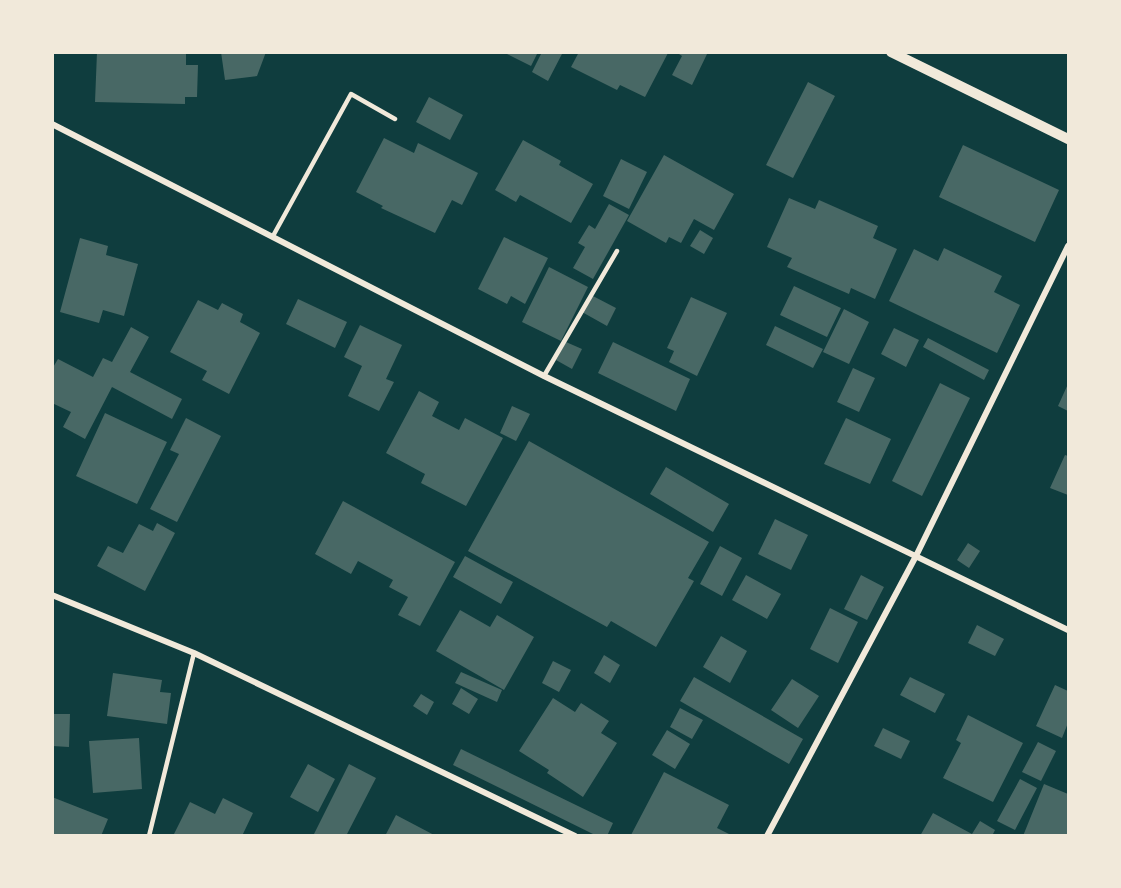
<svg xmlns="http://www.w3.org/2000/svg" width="1121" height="888" viewBox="0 0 1121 888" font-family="Poppins,sans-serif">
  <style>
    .building { fill: #486865 }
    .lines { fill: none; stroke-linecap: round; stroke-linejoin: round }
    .service { stroke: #f1e9da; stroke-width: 4.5 }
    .minor { stroke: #f1e9da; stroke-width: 6 }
    .tertiary { stroke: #f1e9da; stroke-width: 10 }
  </style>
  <rect width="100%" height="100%" fill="#0f3d3e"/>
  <!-- building -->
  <path class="building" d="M97,52H186V65H198L197,97H185V104L95,102Z
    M221,52H266L257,76L225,80Z
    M503,52H538L531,66Z
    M542,52H563L548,81L532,72Z
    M579,52H666L668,53L645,97L620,85L617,90L571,67Z
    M676,52H708L692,85L672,75L682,56Z
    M808,82L835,96L793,178L766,165Z
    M429,97L463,115L450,140L416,122Z
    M384,138L414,153L418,143L478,173L462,205L452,200L435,233L381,208L383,206L356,192Z
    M523,140L561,161L559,165L593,184L571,223L520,195L516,202L495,190Z
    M963,145L1059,190L1035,242L939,197Z
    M664,155L734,194L714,230L694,219L681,243L669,237L666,243L627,221Z
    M621,159L647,172L629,209L603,196Z
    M789,198L815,209L819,200L878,226L873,238L897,249L875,299L851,288L849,294L787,267L792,258L767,247Z
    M609,204L629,215L593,279L573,268L585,247L578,243L589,225L595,229Z
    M700,230L713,238L704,254L690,246Z
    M504,237L548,258L525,304L511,296L507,304L478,289Z
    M80,238L108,246L106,255L138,264L124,316L103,310L99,323L60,312Z
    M944,248L1002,276L994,292L1020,305L997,353L889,301L914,249L938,261Z
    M549,267L588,287L561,341L522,322Z
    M794,286L841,308L827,337L780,315Z
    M591,295L616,308L607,326L582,312Z
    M691,297L727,313L697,376L669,362L674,351L667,348Z
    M298,299L347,322L335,348L286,324Z
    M198,300L218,310L222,303L243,314L240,322L260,333L229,394L202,380L207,371L170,352Z
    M844,309L869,322L849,364L823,352Z
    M360,325L402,345L386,379L394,382L379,411L348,396L362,366L344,357Z
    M775,326L823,349L813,368L766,345Z
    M131,327L149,337L130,372L182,399L172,419L112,387L85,439L63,427L71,412L52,403V369L58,359L93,377L103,358L112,362Z
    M894,328L919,340L906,367L881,354Z
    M928,338L989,370L984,380L923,347Z
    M566,342L582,349L572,369L556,360Z
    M613,342L690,379L676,411L598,373Z
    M853,368L875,378L859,412L837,402Z
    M940,383L970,398L922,496L892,481Z
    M1068,384V411L1058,406Z
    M419,391L439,402L432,416L459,430L465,418L503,438L466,506L421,483L425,474L386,453Z
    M512,406L530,414L516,441L500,433Z
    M105,413L167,442L137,504L76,476Z
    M186,418L221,436L177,522L150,509L179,454L170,450Z
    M846,418L891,439L870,484L824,464Z
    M529,441L709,542L688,578L694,581L656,647L611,621L607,627L468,551Z
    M1065,455L1068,456V495L1050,488Z
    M666,467L729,504L713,532L650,494Z
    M343,501L455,562L420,626L398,615L408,597L389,587L393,580L358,561L351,574L315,554Z
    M775,519L808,535L791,570L758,554Z
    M157,523L175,533L145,591L97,566L108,546L123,553L139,524L153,531Z
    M968,543L980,551L969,568L957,560Z
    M720,546L742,558L722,596L700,584Z
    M465,556L513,582L501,604L453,577Z
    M746,575L781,594L767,619L732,600Z
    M861,575L884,587L867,620L844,609Z
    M830,608L858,622L838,663L810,649Z
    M460,610L490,627L497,615L534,637L504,690L436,651Z
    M977,625L1004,639L995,656L968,643Z
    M721,636L747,651L730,683L703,667Z
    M604,655L620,665L610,683L594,673Z
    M553,661L571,670L559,692L542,683Z
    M461,672L502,690L497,702L455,683Z
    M113,673L162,680L160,692L171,693L167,724L107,716Z
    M694,677L803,739L789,764L680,701Z
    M910,677L945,694L935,713L900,695Z
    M792,679L819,696L798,728L771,710Z
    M1055,685L1068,691V723L1062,738L1036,726Z
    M461,688L478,699L469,714L452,704Z
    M421,694L434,702L427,715L413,706Z
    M553,698L575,712L581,703L609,721L601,733L617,743L583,797L547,773L549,770L519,751Z
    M680,708L703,720L692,739L670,727Z
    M52,714H70L69,747L52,746Z
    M968,715L1023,743L993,802L943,778L961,743L956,740Z
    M883,728L910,741L901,759L874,746Z
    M667,730L690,744L675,769L652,755Z
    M139,738L142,789L93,793L89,741Z
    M1038,742L1056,751L1041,781L1022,772Z
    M461,749L613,823L607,836H597L453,765Z
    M308,764L335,779L318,812L290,797Z
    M349,764L376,778L346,836H313Z
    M664,772L729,805L717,828L733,836L631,835Z
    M1020,779L1037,788L1015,830L997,821Z
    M1044,784L1068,794V836H1023Z
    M52,797L108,819L101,836H52Z
    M223,798L253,813L242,836H173L190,802L215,814Z
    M933,813L972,834L980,821L995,830L992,836H920Z
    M396,815L436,836H385Z"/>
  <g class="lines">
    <!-- service -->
    <path class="service" d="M273,236L351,94L395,119
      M544,376L617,251
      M149,836L194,653"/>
    <!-- minor -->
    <path class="minor" d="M52,124L544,376L1068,630
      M52,595L194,653L575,836
      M767,836L916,556L1068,246"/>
    <!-- tertiary -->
    <path class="tertiary" d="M891,52L1068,139"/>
  </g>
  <!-- border -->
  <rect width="1121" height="888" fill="none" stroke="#f1e9da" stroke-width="108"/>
</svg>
